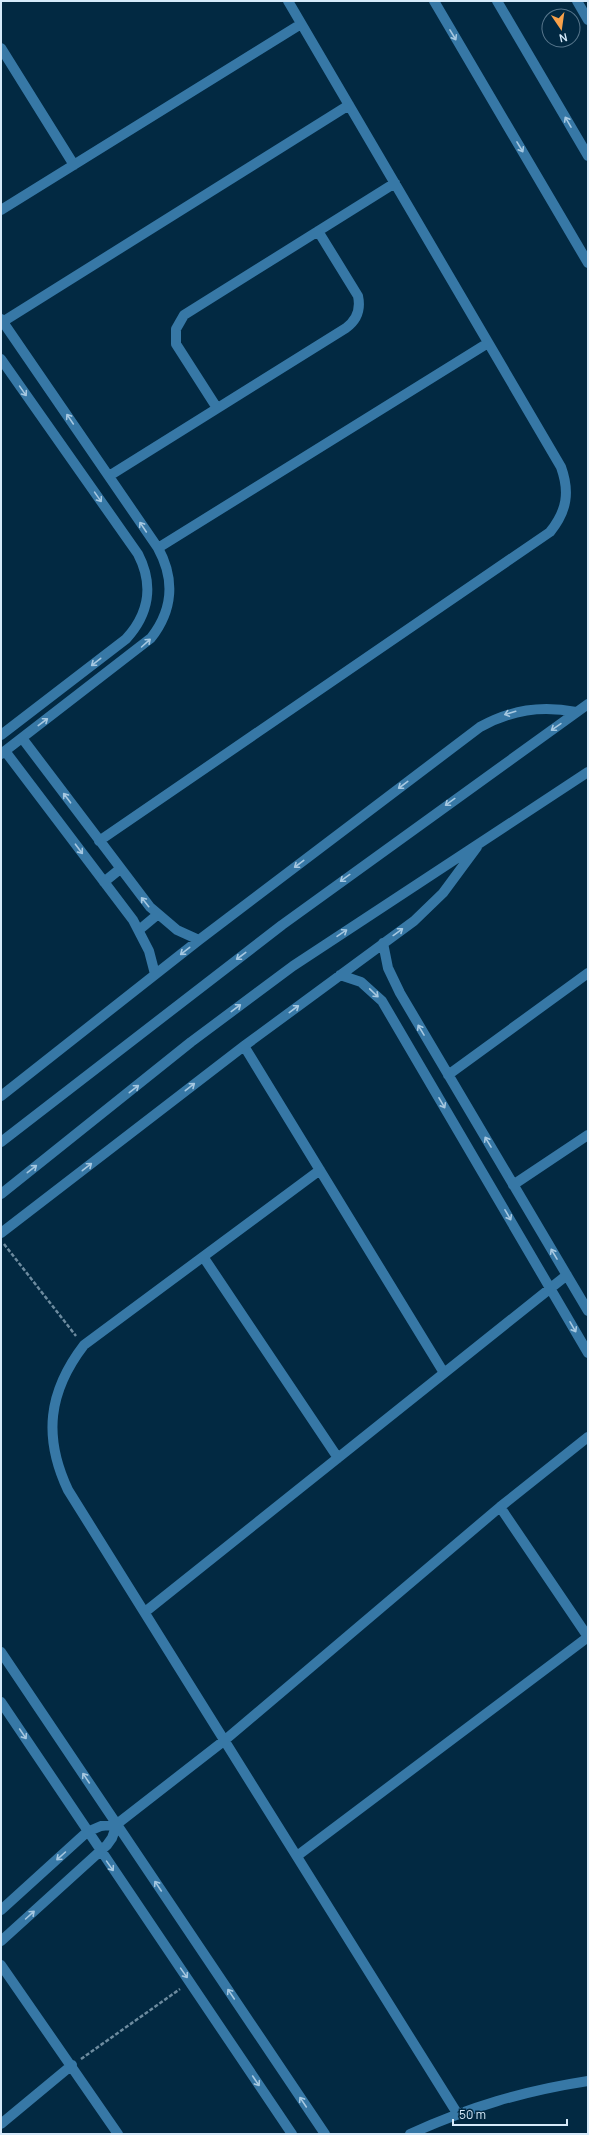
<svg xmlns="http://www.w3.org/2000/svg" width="589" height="2135" viewBox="0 0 589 2135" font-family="Manrope,sans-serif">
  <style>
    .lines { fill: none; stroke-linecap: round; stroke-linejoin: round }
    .path { stroke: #6d8b9f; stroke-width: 2.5; stroke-dasharray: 4 2; stroke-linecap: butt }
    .minor { stroke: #3778a6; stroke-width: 10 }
    .oneway { stroke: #a6c8e1 }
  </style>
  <rect width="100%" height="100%" fill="#022942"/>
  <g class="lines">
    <!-- path -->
    <path class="path" d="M4,1244L76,1336
      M81,2059L180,1989"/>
    <!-- minor -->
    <path class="minor" d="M434,1L588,263
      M497,1L588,156
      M577,1L588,20
      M1,48L74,165
      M1,210L301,24
      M1,319L158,548C175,579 173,610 151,638L1,754
      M4,321L349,105
      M1,359L138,554C154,585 149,614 126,639L1,735
      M217,408L176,344V329L184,315L395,183
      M109,476L346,328C357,320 361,310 358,296L318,231
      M158,548L488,343
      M22,738L150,907L177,930L199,940
      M5,751L133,920L149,951L155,974
      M99,841L550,532C567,511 570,492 561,467L288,1
      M104,882L120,869
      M139,930L157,915
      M383,943L388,968L400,993L588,1311
      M340,975L361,982L382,1001L588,1353
      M244,1046L444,1373
      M448,1075L588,973
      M1,1096L199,940L480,727C511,710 541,705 576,712
      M1,1142L282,925L588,704
      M320,1170L84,1345C48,1392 43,1437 68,1490L457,2113
      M513,1185L588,1135
      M1,1194L191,1042L293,966L588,772
      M1,1233L244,1046L414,921L443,893L477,847
      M204,1258L338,1458
      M145,1612L567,1275
      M1,1652L325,2134
      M1,1702L292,2134
      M297,1856L588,1637L500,1507
      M1,1910L87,1832L101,1826L117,1824
      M1,1941L107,1845L112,1838L117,1824L225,1740L500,1507L588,1437
      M1,1965L118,2134
      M1,2124L72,2065
      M410,2134C470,2107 523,2091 588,2081"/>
  </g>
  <!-- one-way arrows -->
  <defs><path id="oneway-shaft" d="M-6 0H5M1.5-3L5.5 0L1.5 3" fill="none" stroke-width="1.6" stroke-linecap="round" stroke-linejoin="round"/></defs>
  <g class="oneway">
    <use href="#oneway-shaft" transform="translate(453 35) rotate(59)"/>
    <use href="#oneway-shaft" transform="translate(568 122) rotate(-120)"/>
    <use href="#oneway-shaft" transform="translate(520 147) rotate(59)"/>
    <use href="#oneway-shaft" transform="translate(23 391) rotate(55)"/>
    <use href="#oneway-shaft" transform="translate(70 419) rotate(-124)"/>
    <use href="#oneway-shaft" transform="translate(98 497) rotate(55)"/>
    <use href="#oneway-shaft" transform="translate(143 527) rotate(-124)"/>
    <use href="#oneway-shaft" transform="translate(146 643) rotate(-42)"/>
    <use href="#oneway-shaft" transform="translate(96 662) rotate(142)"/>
    <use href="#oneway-shaft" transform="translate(510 713) rotate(163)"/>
    <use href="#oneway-shaft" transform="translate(43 722) rotate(-37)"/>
    <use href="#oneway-shaft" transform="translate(556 727) rotate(145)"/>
    <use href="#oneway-shaft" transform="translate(403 785) rotate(143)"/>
    <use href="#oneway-shaft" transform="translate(67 798) rotate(-127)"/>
    <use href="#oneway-shaft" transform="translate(450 802) rotate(144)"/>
    <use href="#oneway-shaft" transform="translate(79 849) rotate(53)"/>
    <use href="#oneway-shaft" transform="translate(299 864) rotate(143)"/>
    <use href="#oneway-shaft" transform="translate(345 878) rotate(144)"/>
    <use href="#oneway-shaft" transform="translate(145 902) rotate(-129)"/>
    <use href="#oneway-shaft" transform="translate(398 932) rotate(-36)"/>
    <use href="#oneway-shaft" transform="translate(342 933) rotate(-34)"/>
    <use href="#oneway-shaft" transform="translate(185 951) rotate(142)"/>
    <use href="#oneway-shaft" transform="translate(241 956) rotate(143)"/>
    <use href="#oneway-shaft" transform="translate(374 993) rotate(44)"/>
    <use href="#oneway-shaft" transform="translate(236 1008) rotate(-37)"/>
    <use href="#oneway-shaft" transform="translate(294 1009) rotate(-37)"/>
    <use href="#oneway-shaft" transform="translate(421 1030) rotate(-121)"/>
    <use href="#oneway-shaft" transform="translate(190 1087) rotate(-38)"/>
    <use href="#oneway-shaft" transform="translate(134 1089) rotate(-38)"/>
    <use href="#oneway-shaft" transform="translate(442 1103) rotate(60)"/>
    <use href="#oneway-shaft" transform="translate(488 1142) rotate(-121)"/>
    <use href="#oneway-shaft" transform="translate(87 1167) rotate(-38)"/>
    <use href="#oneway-shaft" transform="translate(32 1169) rotate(-38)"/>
    <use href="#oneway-shaft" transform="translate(508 1215) rotate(60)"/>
    <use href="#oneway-shaft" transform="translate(554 1254) rotate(-121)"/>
    <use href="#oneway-shaft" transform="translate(573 1327) rotate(60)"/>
    <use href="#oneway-shaft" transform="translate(23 1734) rotate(56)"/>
    <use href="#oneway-shaft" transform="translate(86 1778) rotate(-124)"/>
    <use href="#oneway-shaft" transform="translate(61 1856) rotate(138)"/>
    <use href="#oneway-shaft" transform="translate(110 1866) rotate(55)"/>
    <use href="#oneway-shaft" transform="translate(158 1886) rotate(-124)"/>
    <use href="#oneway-shaft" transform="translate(30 1915) rotate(-42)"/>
    <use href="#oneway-shaft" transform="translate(184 1973) rotate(55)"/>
    <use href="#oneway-shaft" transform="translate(231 1994) rotate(-124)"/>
    <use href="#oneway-shaft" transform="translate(256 2081) rotate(56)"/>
    <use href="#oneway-shaft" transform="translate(303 2102) rotate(-124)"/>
  </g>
  <!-- border -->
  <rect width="589" height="2135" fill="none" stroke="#d6eafa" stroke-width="4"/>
  <!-- north arrow -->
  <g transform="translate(561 28) rotate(167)"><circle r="19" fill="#022942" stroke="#57768c"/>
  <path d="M0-3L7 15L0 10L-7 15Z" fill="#f8a14a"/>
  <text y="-6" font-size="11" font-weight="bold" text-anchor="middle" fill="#d6eafa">N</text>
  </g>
  <!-- scale -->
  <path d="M453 2119v6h114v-6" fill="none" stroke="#d6eafa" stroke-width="2"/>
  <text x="459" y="2119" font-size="12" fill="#d6eafa" stroke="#022942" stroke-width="3" paint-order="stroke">50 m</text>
</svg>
